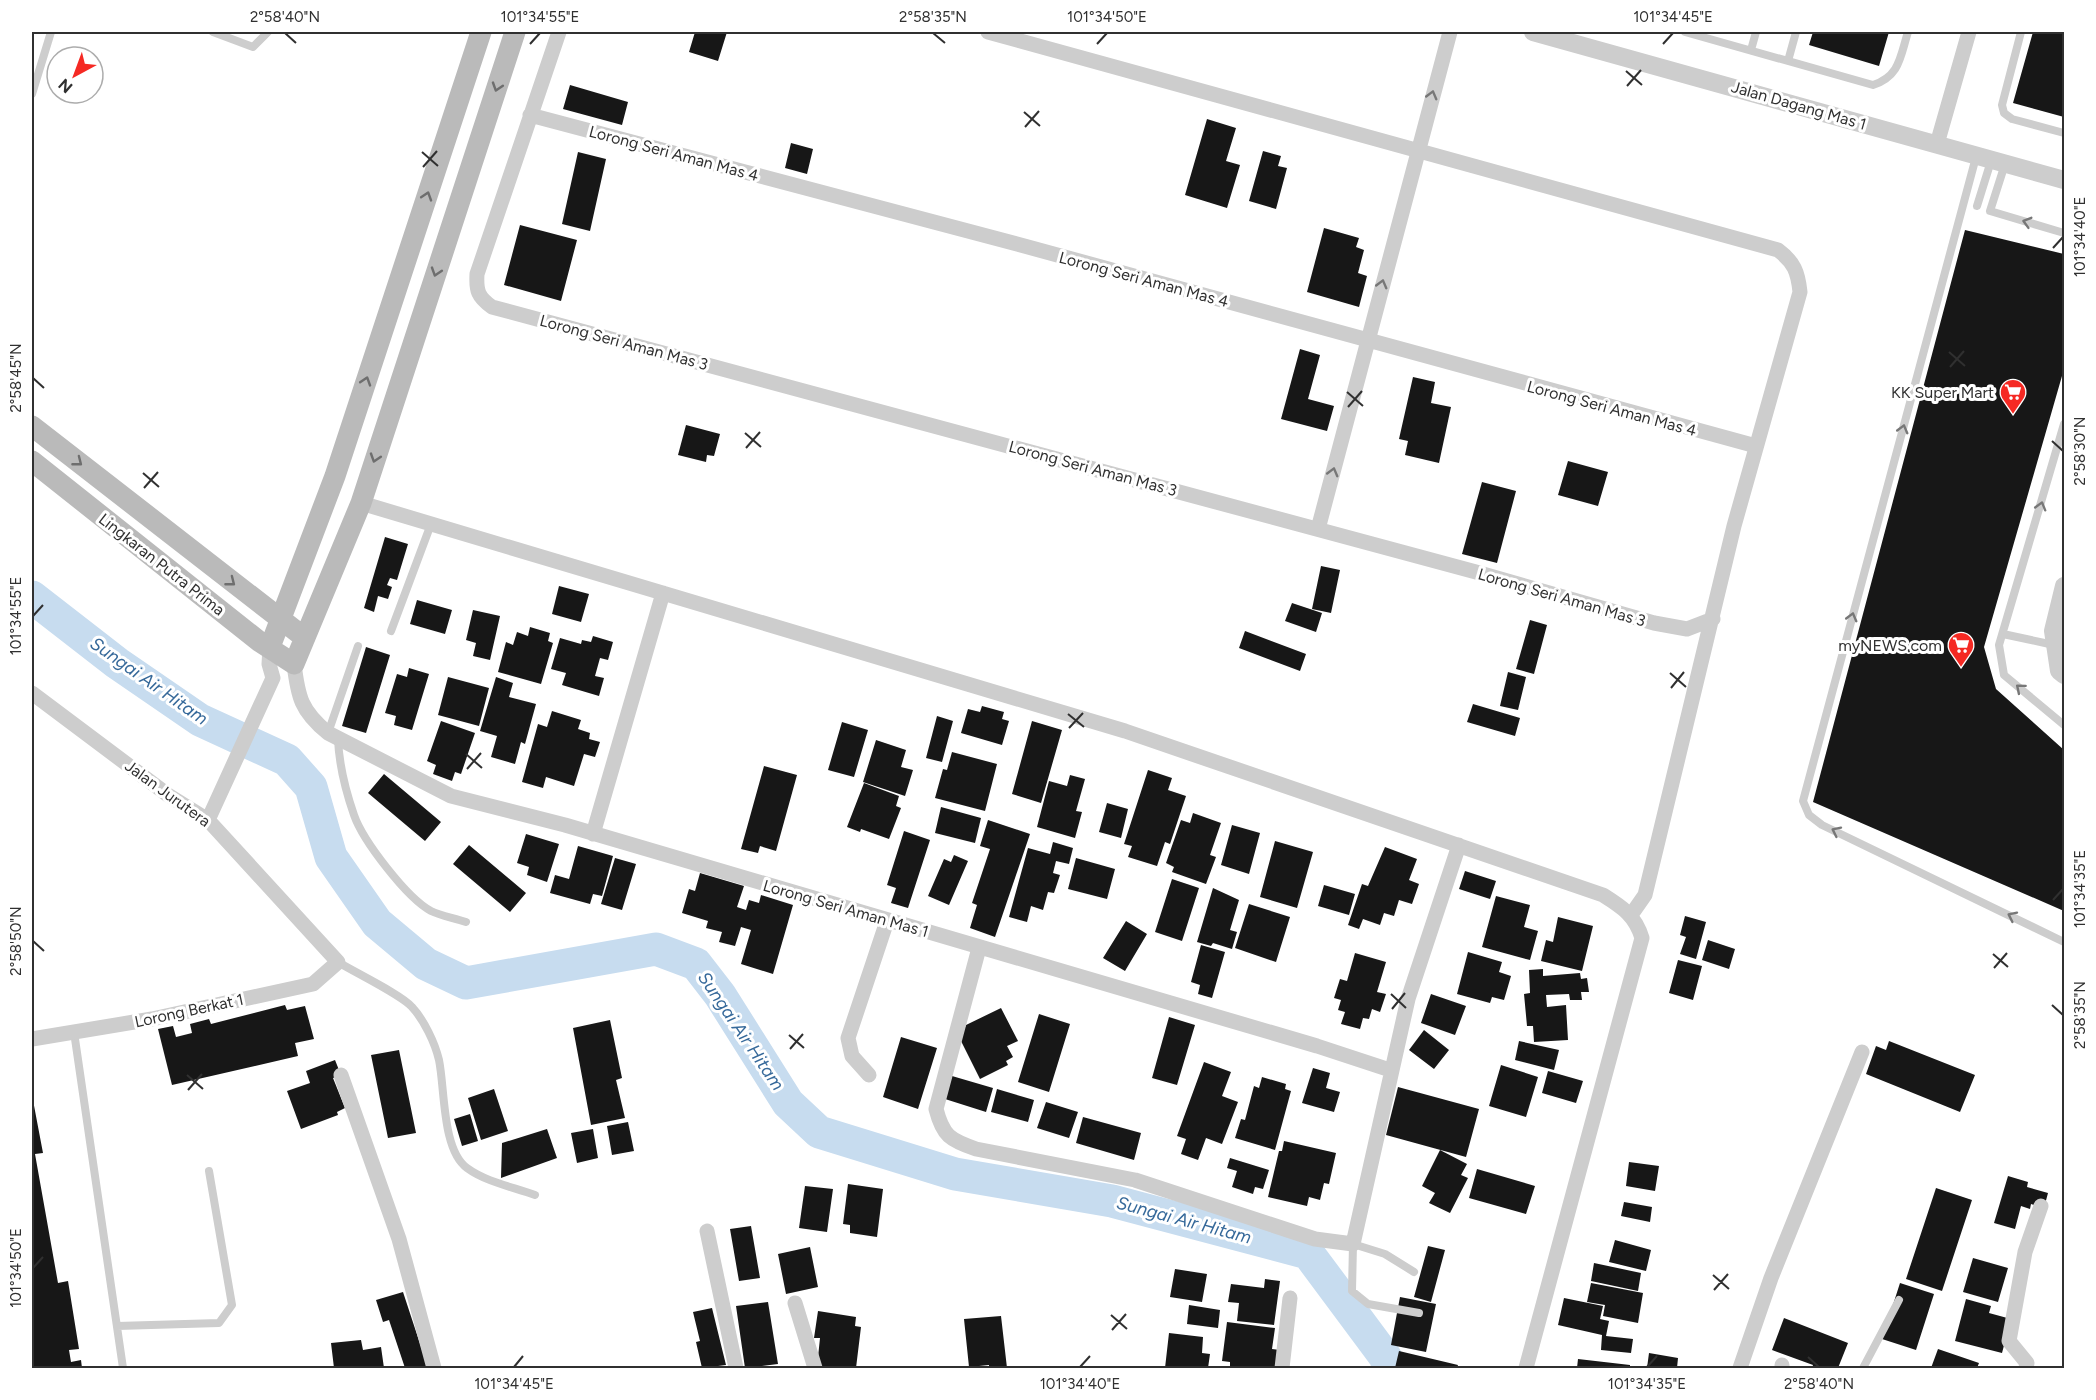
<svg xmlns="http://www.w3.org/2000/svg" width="2096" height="1400" viewBox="0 0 2096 1400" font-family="Figtree,sans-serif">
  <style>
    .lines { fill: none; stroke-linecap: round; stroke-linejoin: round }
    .river { stroke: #c7dcef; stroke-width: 33 }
    .building { fill: #171717 }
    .service { stroke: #cdcdcd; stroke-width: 8 }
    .minor { stroke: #cdcdcd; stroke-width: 15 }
    .tertiary { stroke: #cdcdcd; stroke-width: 18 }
    .secondary { stroke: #bababa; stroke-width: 21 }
    .oneway { stroke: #6e6e6e }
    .oneway2 { stroke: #777 }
    .ticks { fill: none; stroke: #303030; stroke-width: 2 }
    .labels { text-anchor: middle; stroke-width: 6; stroke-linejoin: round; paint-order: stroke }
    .street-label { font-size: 16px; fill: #303030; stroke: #fff }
    .poi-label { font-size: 16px; fill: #303030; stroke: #fff; text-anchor: end }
    .water-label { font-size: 18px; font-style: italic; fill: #36699a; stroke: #fff }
    .neatline { fill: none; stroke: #303030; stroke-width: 2 }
    .ticks-label { font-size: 15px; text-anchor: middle; fill: #303030 }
  </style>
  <rect width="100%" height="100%" fill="#fff"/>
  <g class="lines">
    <!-- river -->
    <path class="river" d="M32,597L117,663L200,720L287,760L311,787L331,857L377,923L426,964L466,983L656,949L696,964L720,995L788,1103L819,1132L955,1174L1112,1201L1308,1253L1386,1358L1388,1368"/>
  </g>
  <!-- building -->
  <path class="building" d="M695,32H727L718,61L689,52Z
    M1813,32H1889L1879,66L1809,45Z
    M2033,32H2064V117L2013,103Z
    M570,85L628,102L622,125L563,109Z
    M1207,119L1236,128L1226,161L1240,165L1227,208L1185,195Z
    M791,143L813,149L807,174L785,168Z
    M1263,151L1281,156L1278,166L1287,168L1276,209L1249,201Z
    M578,152L606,159L590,231L562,224Z
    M520,225L577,240L561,301L504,285Z
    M1324,228L1359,238L1356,247L1364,250L1358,273L1367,276L1359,307L1307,292Z
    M1965,230L2064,254V369L1984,647L1996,689L2064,750V911L1813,802Z
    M1300,349L1320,355L1308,399L1334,406L1327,431L1281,419Z
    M1413,377L1435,382L1431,403L1451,407L1439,463L1405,455L1408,441L1399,439Z
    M686,425L720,434L714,456L707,455L706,462L678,455Z
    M1568,461L1608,472L1598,506L1558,495Z
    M1482,482L1516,491L1497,563L1462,554Z
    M385,537L408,544L397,580L390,578L387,585L392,587L388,599L378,596L374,612L364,608Z
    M1321,566L1340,570L1331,613L1312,609Z
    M559,586L589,594L581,622L552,614Z
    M417,600L452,610L445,634L410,624Z
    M1292,603L1322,613L1316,632L1285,621Z
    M473,610L500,616L490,660L473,656L476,643L466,640Z
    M1530,620L1547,625L1534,674L1516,669Z
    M530,627L550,633L548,641L553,643L541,684L498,672L506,642L513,645L517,632L528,636Z
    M1245,631L1306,654L1300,671L1239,648Z
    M593,636L613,642L608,660L600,658L595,676L604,678L599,696L562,685L566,673L551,669L560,638L581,644L582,640L591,642Z
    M366,647L390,655L366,733L342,726Z
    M409,668L429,674L412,730L394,725L396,716L385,713L397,674L407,677Z
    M1508,672L1526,677L1518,710L1500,706Z
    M448,677L489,688L479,726L438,715Z
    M496,677L513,683L509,697L536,704L525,744L521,742L515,764L491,757L497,736L480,731Z
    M1473,704L1520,718L1515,736L1467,722Z
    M982,706L1004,712L1002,719L1009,721L1002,745L961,733L968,709L980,712Z
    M552,711L581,720L578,729L590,733L589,739L600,742L595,757L584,754L574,786L546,777L543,788L522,782L538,724L547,727Z
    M937,716L953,721L942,762L926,758Z
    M441,721L475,733L461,774L455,772L452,781L433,774L436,765L427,761Z
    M1032,721L1062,730L1041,803L1012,794Z
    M842,722L868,730L854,777L828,770Z
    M876,740L906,750L901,767L913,770L905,796L863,782Z
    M952,752L997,764L985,811L935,798L943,769L947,770Z
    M764,766L797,775L776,851L760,846L758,853L741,849Z
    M1148,770L1172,778L1168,790L1186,796L1170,844L1165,842L1157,866L1128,857L1132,846L1124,844Z
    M384,774L441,822L425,841L368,793Z
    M1070,775L1085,779L1076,811L1082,812L1075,838L1037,827L1049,781L1067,786Z
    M864,783L899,796L896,806L901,808L889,839L861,829L860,832L847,827Z
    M1107,803L1128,809L1121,838L1099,832Z
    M941,807L981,818L975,843L935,833Z
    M1193,813L1221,823L1210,855L1216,857L1206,884L1172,872L1174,867L1166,863L1181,820L1190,823Z
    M988,820L1030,834L995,937L970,928L977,905L972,903L990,849L980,846Z
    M1232,825L1260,833L1249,874L1221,865Z
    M904,831L930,840L908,908L891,903L896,888L887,885Z
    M526,834L559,844L547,882L527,875L529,867L517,863Z
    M1275,841L1313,852L1297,908L1260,897Z
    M1053,842L1073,848L1069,864L1056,861L1053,873L1060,875L1054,893L1048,892L1043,910L1031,906L1027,922L1009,917L1028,848L1050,854Z
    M469,845L526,893L510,912L453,864Z
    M578,846L613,856L602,896L593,894L590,904L550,893L555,875L569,879Z
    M1385,847L1417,859L1409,880L1419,884L1412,904L1399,900L1394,916L1384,913L1380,925L1363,919L1359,929L1348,925L1362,884L1368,886Z
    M954,855L968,861L949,905L928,896L944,859L951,862Z
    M615,858L636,864L622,910L601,904Z
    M1076,858L1115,869L1107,899L1068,889Z
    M1465,871L1496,881L1490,899L1459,889Z
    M700,873L744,886L737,907L746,910L749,900L759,903L761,895L793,905L773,974L741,964L751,930L741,927L735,946L719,942L722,932L706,928L708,921L682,913L689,889L695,891Z
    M1172,879L1199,888L1182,941L1155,932Z
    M1324,885L1355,894L1349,915L1318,906Z
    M1213,888L1239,900L1230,930L1237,932L1232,949L1213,943L1211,946L1197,942Z
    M1496,896L1530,905L1524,927L1538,931L1530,960L1482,947Z
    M1249,904L1290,917L1276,962L1235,948Z
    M1685,916L1706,922L1696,959L1680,954L1686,937L1680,935Z
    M1558,917L1593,926L1582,971L1541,961L1546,940L1553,942Z
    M1126,921L1147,934L1125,971L1103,958Z
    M1708,940L1735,949L1729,969L1702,960Z
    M1201,945L1225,952L1212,998L1198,994L1200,985L1191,982Z
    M1468,952L1502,962L1499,972L1511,976L1504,1000L1492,997L1490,1003L1457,994Z
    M1355,953L1386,962L1377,992L1386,994L1380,1012L1372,1009L1369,1019L1363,1018L1360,1029L1341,1024L1345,1012L1338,1010L1341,1000L1334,998L1340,979L1347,981Z
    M1678,960L1702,966L1693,1000L1669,993Z
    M1543,969V976L1580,973L1581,979L1587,978L1589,992H1581L1582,1000H1570L1569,994L1546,995L1547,1007L1566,1005L1568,1040L1534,1042L1533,1026H1527L1524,994L1530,993L1529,970Z
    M1431,994L1466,1006L1455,1035L1421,1023Z
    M285,1005L287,1010L305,1006L314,1039L295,1043L298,1056L172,1085L158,1029L173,1026L176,1037L192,1033L190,1024L209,1019L211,1024Z
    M1001,1008L1018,1041L1007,1046L1013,1057L1006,1061L1008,1065L980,1079L960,1039L966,1025Z
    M1039,1014L1070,1024L1049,1092L1018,1082Z
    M1169,1017L1195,1025L1177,1085L1152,1078Z
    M610,1020L622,1078L616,1080L625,1118L591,1125L573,1028Z
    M1424,1030L1449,1050L1434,1069L1409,1050Z
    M901,1037L937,1048L918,1109L883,1097Z
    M1519,1041L1559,1050L1554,1070L1515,1060Z
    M1889,1041L1975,1075L1960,1112L1866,1074L1876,1046L1886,1050Z
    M399,1050L416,1133L388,1138L371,1055Z
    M335,1060L341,1075L333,1078L345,1108L337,1112L338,1115L301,1129L287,1091L310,1083L306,1071Z
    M1204,1062L1231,1072L1222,1096L1238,1102L1222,1144L1206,1138L1198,1160L1181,1154L1186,1139L1177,1136Z
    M1501,1065L1538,1077L1526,1117L1489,1106Z
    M1313,1068L1330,1073L1326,1088L1340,1092L1334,1112L1302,1103Z
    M1548,1071L1583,1081L1576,1103L1542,1093Z
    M952,1076L993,1088L986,1112L945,1099Z
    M1262,1077L1286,1084L1285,1089L1291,1091L1275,1150L1235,1138L1241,1119L1245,1120L1254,1086L1259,1088Z
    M1398,1087L1479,1109L1466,1157L1386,1135Z
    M494,1089L508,1131L481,1140L468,1098Z
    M997,1089L1034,1100L1028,1122L991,1112Z
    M32,1095L43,1153L35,1154L58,1283L68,1281L79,1349L69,1350L71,1362L81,1360L82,1368H32Z
    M1046,1102L1078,1112L1069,1138L1037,1128Z
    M470,1114L478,1141L462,1146L454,1119Z
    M1083,1117L1141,1133L1134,1160L1076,1143Z
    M628,1122L634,1151L612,1155L607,1126Z
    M547,1129L557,1158L501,1178L502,1143Z
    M593,1129L598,1158L577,1163L571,1133Z
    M1284,1141L1336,1153L1329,1184L1324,1183L1320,1200L1309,1197L1307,1206L1268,1197L1279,1151H1282Z
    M1440,1150L1467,1164L1461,1175L1468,1178L1450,1213L1429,1203L1435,1193L1422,1186Z
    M1230,1158L1269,1170L1263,1189L1255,1187L1253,1194L1232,1187L1237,1171L1227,1168Z
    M1629,1162L1659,1166L1655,1191L1626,1186Z
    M1477,1169L1535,1186L1526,1214L1469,1198Z
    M2008,1176L2028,1182L2027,1187L2048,1193L2044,1208L2031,1204L2030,1209L2021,1206L2015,1229L1994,1223Z
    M848,1184L883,1189L877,1237L850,1233V1225L843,1224Z
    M805,1186L833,1189L827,1232L799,1228Z
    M1936,1188L1972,1200L1942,1291L1906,1279Z
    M1624,1202L1652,1207L1650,1222L1621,1216Z
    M751,1226L760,1278L739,1281L730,1229Z
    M1615,1240L1651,1250L1646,1271L1609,1262Z
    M1428,1246L1445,1250L1431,1302L1414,1297Z
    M810,1247L818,1287L786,1294L778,1254Z
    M1973,1258L2008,1268L1998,1302L1963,1292Z
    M1594,1263L1641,1273L1638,1291L1591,1281Z
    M1175,1269L1207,1274L1202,1302L1170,1297Z
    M1265,1279L1280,1281L1274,1325L1237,1321L1239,1303L1228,1302L1231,1284L1264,1288Z
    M1591,1283L1643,1293L1638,1323L1603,1316L1605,1305L1587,1302Z
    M1900,1283L1934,1294L1916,1350L1882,1339Z
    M403,1292L428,1368H405L389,1320L383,1322L376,1300Z
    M1400,1297L1436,1304L1426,1352L1391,1345Z
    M1564,1298L1603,1306L1600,1319L1609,1321L1606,1336L1633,1339L1631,1353L1601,1350L1602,1335L1558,1325Z
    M1966,1299L1991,1306L1989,1313L2011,1319L2002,1353L1955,1341Z
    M768,1302L778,1364L745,1368L736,1306Z
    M1189,1305L1220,1310L1218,1328L1187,1324Z
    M712,1308L726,1365L702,1368L696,1342L700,1341L693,1312Z
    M818,1311L856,1317L855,1326L861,1327L856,1368L817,1367L820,1338H814Z
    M1001,1316L1007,1368H989V1365L969,1367L964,1319Z
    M1784,1318L1848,1343L1838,1368H1812L1813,1365L1772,1350Z
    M1227,1322L1275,1328L1272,1349L1280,1350L1278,1367L1230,1368V1362L1222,1361Z
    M1169,1333L1203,1337L1202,1353L1210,1354L1208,1368H1165Z
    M361,1340L363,1350L381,1347L384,1368H334L331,1343Z
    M1938,1349L1979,1363L1977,1368H1931Z
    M1399,1351L1458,1365L1457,1368H1395Z
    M1649,1353L1678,1358L1677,1368H1647Z
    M1578,1359L1630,1365V1368H1577Z"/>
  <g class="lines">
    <!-- service -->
    <path class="service" d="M213,32L253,47L268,32
      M1685,32L1873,85C1900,76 1900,57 1908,32
      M2021,32L2002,105L2004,113L2012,119L2064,133
      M1751,50L1756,32
      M1788,61L1796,32
      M32,94L51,32
      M1976,157L1803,801L1809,815L1822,825L2064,942
      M2005,164L1990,211L2064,233
      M1977,206L1991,161
      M2064,424L1999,645L2004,675L2064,725
      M391,631L431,524
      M2003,634L2054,645
      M328,733L358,646
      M338,739C339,763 346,792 354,815C363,841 407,898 431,911C441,916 455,918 466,922
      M338,962C354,972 402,995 412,1007C424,1020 435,1043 439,1060C445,1089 442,1150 467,1168C486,1182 513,1187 535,1195
      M74,1032L123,1368
      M1414,1272L1385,1254L1353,1244L1352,1291L1368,1304L1419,1313
      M117,1326L219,1323L232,1305L209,1171
      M1863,1368L1899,1300"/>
    <!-- minor -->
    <path class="minor" d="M559,32L477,274C476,291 478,297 492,307L1476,572L1654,623L1687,629L1713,619
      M988,32L1778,250C1794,262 1798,272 1800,292L1734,526L1645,895L1631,915
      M530,115L1028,247L1756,446
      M1937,144L1969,32
      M361,503L1125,731L1603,895C1622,907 1635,915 1642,938L1526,1368
      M1318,529L1450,32
      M294,664C298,697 301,711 328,733L451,796L565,825L1317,1046L1390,1070
      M32,693L168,795L208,820L338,962L313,984L152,1019L32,1039
      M208,820L273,678L269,664L270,647
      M593,834L663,593
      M979,948L936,1109C943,1136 950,1140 976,1149L1135,1180L1315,1239L1353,1244L1408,999L1459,845
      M341,1075L399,1239L434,1368
      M869,1075L852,1056L848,1038L887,921
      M707,1231L736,1368
      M795,1303L815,1368
      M1282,1368L1290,1298
      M1740,1368L1771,1278L1862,1052
      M1782,1368V1365
      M2026,1368L2027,1363L2009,1341L2025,1252L2041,1206"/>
    <!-- tertiary -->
    <path class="tertiary" d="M1533,32L2064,180
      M2064,586L2053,631L2059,671L2064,675"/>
    <!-- secondary -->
    <path class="secondary" d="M32,426L305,638
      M32,461L260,642L294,664L361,503L515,32
      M270,647L335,476L481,32"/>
  </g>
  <!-- one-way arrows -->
  <defs><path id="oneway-chevron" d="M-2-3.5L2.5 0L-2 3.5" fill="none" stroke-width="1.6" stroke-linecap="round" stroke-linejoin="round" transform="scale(1.5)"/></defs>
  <g class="oneway">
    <use href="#oneway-chevron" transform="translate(497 87) rotate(108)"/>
    <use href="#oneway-chevron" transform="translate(427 196) rotate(-72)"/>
    <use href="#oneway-chevron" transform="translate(436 272) rotate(108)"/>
    <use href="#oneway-chevron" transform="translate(366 381) rotate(-72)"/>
    <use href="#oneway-chevron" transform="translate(375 458) rotate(108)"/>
    <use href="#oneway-chevron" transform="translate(78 462) rotate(38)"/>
    <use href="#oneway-chevron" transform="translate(231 582) rotate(38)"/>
  </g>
  <g class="oneway2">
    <use href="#oneway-chevron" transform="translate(1432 95) rotate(-75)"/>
    <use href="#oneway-chevron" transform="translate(2027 222) rotate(-164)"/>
    <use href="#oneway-chevron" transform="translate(1382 284) rotate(-75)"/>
    <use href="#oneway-chevron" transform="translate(1903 429) rotate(-75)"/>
    <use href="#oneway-chevron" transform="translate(1333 472) rotate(-75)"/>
    <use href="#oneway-chevron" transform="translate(2041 506) rotate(-74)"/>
    <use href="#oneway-chevron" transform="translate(1852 617) rotate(-75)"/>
    <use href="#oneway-chevron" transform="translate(2020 688) rotate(-140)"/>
    <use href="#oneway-chevron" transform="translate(1836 831) rotate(-154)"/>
    <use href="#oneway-chevron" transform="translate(2012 916) rotate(-154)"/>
  </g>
  <!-- ticks -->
  <path class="ticks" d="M285,33L296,43M933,33L945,43M530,44L540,33M1097,44L1107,33M1663,44L1673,33M1626,71L1642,85M1627,86L1641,70M1024,112L1040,126M1025,127L1039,111M422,152L438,166M423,167L437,151M2053,248L2063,237M1949,352L1965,366M1950,367L1964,351M33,378L44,388M1347,392L1363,406M1348,407L1362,391M745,433L761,447M2052,441L2063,451M746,448L760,432M143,473L159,487M144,488L158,472M33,616L43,605M1670,673L1686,687M1671,688L1684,672M1068,714L1084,727M1069,728L1083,713M466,754L482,768M467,769L481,753M2053,900L2063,889M33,941L44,951M1993,954L2008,967M1994,968L2007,953M1391,994L1406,1008M2052,1005L2063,1015M1392,1009L1405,993M789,1035L804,1048M790,1049L803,1034M187,1075L203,1089M188,1090L202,1074M33,1268L43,1257M1713,1275L1729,1289M1714,1290L1728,1274M1111,1315L1127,1329M1112,1330L1126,1314M1808,1357L1819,1367M514,1367L523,1356M1080,1367L1090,1356M1647,1367L1657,1356"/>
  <!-- icons -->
  <defs>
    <g id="supermarket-pin" transform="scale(1.35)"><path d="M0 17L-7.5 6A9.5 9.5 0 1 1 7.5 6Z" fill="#f52923" stroke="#fff"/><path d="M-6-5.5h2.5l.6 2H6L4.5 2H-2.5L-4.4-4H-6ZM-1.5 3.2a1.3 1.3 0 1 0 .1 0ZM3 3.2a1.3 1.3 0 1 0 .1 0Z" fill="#fff"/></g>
  </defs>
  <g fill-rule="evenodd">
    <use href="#supermarket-pin" x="2013" y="392"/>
    <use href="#supermarket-pin" x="1961" y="645"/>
  </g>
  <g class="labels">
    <!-- street labels -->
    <g class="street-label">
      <text transform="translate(1799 105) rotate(16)" y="6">Jalan Dagang Mas 1</text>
      <text transform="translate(674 153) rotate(15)" y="6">Lorong Seri Aman Mas 4</text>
      <text transform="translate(1144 279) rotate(15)" y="6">Lorong Seri Aman Mas 4</text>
      <text transform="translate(624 342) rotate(15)" y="6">Lorong Seri Aman Mas 3</text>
      <text transform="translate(1612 408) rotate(15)" y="6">Lorong Seri Aman Mas 4</text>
      <text transform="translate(1093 468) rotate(15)" y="6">Lorong Seri Aman Mas 3</text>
      <text transform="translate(162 564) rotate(38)" y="6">Lingkaran Putra Prima</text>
      <text transform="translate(1562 597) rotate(16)" y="6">Lorong Seri Aman Mas 3</text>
      <text transform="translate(168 793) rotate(36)" y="6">Jalan Jurutera</text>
      <text transform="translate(846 908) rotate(16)" y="6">Lorong Seri Aman Mas 1</text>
      <text transform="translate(189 1010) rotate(-12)" y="6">Lorong Berkat 1</text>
    </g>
    <!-- poi labels -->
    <g class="poi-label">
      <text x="1994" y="398">KK Super Mart</text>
      <text x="1942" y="651">myNEWS.com</text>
    </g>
    <!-- water labels -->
    <g class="water-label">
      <text transform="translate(149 681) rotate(35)" y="6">Sungai Air Hitam</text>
      <text transform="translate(741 1031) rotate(56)" y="6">Sungai Air Hitam</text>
      <text transform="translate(1184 1220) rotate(15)" y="6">Sungai Air Hitam</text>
    </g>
  </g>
  <!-- border -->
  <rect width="2096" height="1400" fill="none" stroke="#ffffff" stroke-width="66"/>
  <!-- north arrow -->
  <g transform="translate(75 75) rotate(221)"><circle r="28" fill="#ffffff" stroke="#acacac" stroke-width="1.5"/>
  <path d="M0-4.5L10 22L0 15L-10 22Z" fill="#f52923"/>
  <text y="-9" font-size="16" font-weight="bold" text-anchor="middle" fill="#303030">N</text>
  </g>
  <rect x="33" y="33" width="2030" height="1334" class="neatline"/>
  <g class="ticks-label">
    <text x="285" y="22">2°58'40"N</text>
    <text x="540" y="22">101°34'55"E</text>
    <text x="933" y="22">2°58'35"N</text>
    <text x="1107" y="22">101°34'50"E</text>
    <text x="1673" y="22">101°34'45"E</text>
    <text transform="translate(2080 237) rotate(-90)" y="5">101°34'40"E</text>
    <text transform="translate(16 378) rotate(-90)" y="5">2°58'45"N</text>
    <text transform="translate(2080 451) rotate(-90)" y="5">2°58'30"N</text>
    <text transform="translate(16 616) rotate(-90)" y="5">101°34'55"E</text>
    <text transform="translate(2080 889) rotate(-90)" y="5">101°34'35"E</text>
    <text transform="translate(16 941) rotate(-90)" y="5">2°58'50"N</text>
    <text transform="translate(2080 1015) rotate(-90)" y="5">2°58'35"N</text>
    <text transform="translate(16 1268) rotate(-90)" y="5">101°34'50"E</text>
    <text x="514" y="1389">101°34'45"E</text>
    <text x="1080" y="1389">101°34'40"E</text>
    <text x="1647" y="1389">101°34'35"E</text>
    <text x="1819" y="1389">2°58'40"N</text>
  </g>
</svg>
